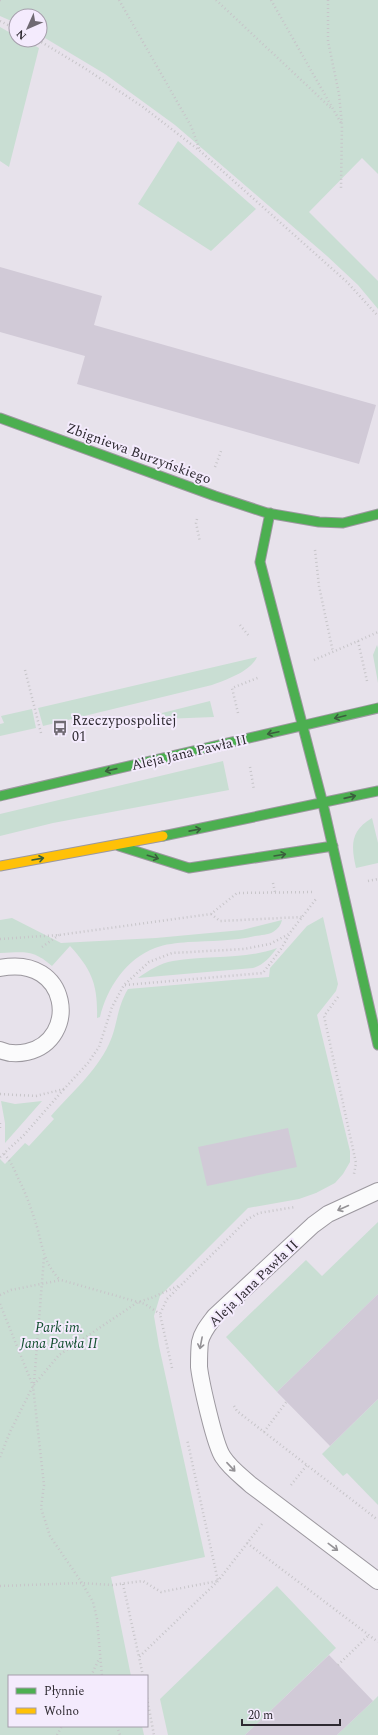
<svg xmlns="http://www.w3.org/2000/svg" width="378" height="1735" viewBox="0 0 378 1735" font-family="Spectral,serif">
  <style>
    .green { fill: #c9ded3 }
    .building { fill: #d1cad7 }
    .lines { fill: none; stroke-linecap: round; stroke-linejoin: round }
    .lane-casing { stroke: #9c989f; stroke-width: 18 }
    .fast-casing { stroke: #9c989f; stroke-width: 11 }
    .slow-casing { stroke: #9c989f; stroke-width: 11 }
    .path { stroke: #c7c5c9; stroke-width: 2.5; stroke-dasharray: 1 3; stroke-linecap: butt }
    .lane { stroke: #fbfbfc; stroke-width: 16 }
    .fast { stroke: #4caf50; stroke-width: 9 }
    .slow { stroke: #ffc107; stroke-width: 9 }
    .oneway { stroke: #3a5f3d }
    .oneway2 { stroke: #949296 }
    .labels { text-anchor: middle; stroke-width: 4; stroke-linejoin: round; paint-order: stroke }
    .street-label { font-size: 14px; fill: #2e2a31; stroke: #f4ebfd }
    .poi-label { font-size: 14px; fill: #2e2a31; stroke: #f4ebfd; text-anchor: start }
    .park-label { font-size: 14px; font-style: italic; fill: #124f2f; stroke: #f4ebfd }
  </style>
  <rect width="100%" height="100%" fill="#e7e2eb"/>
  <!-- green -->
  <path class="green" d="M0,0H378V174L362,158L309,212L378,281V309L358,285L327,256L175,125L105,74L40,35V16H16V23L0,16Z
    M0,27L16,36V40H24L39,48L9,167L0,161Z
    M178,141L256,209L211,251L138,204Z
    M377,645L378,648V683L373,655Z
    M257,657C251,671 226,680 212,685L43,726L38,708Z
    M210,701L214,717L163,719L162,713Z
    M32,709L36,728L0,736V724L4,723L1,716Z
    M223,761L229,790L53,823L0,836V814Z
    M372,818L378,843V863L356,868C351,846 350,831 372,818Z
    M323,917L338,984L336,991L317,1015L350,1151V1162L343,1174L335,1183L316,1193L299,1199L248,1208L160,1296L154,1316L159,1346L205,1557L111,1577L131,1676H9V1726H142L144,1735H0V1159L5,1164L25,1143L29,1146L54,1119L51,1116C71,1093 96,1072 109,1044C118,1025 116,1009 128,989L269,977L270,968L307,926Z
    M12,918L61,943L156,938L242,930L282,920C281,925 278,929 273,932C268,935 261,935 255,936C234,941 210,941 188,942C177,943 165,944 155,948C126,959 107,988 100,1017L97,1018C98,985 92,970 70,946L52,966C33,949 24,952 0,953V920Z
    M277,948C270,957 264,965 253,968L138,978C148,971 160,963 173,961C208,955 244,960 277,948Z
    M1,1101L15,1104L42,1101L5,1143V1123Z
    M378,1222V1294L277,1392L226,1337L306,1260L322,1276Z
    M378,1399V1505L347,1473L343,1476L322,1454Z
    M277,1586L336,1648L245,1735H168L160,1699Z
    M378,1696V1735H337L373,1701Z"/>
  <!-- building -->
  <path class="building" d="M0,267L102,296L94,325L376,405L359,464L77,384L85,356L0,332Z
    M288,1128L297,1167L207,1186L198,1147Z
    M378,1294V1399L330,1446L277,1392Z
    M329,1655L373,1701L337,1735H245Z"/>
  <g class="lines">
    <!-- lane casing -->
    <g class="lane-casing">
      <path id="lane" d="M0,968C70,954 80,1040 27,1052C18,1054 9,1054 0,1050
        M378,1191L328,1214L313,1225L215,1316C209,1324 202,1332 200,1342C199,1350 199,1359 199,1367C201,1383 215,1446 223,1457C230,1468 241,1476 251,1485L378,1581"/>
    </g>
    <!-- fast casing -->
    <g class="fast-casing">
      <path id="fast" d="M0,418L215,496L267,513L319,522L343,523L378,514
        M270,513L260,562L323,804L378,1045
        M0,796L378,708
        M163,836L378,791
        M119,846L189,868L333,846"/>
    </g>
    <!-- slow casing -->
    <g class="slow-casing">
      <path id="slow" d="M0,866L163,836"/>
    </g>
    <!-- path -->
    <path class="path" d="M0,0H1
      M119,0L191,126L200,151
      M216,0L331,108
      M271,0L341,123
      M328,0V41L339,94L342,125L341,188
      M0,21L16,29
      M38,40L86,69L143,107L200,151L347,282L378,316
      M215,467L221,451
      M197,519L196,523L200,542
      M315,550L319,586L333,652
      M240,625L249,636
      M358,641L378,632
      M314,660L358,641L367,681
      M25,670L41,733
      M238,713L232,688L260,677
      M250,767L254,790
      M368,881L378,879
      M273,883L275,892
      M211,914L220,921L302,917
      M0,939L59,935L211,914L237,893L315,892
      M42,947L59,935
      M125,985L263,973L281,949L289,935
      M338,997L324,1016L356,1163L354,1174
      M0,1094L36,1096L64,1089L88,1063L99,1047L112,1007L124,985L149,962L172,953L244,949L270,944L289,934L316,899
      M0,1123V1129
      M4,1154C11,1161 14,1169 18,1178C26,1193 32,1211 37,1227C43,1249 44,1263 60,1280
      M0,1157L24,1135L64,1089
      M0,1295L11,1290L61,1280L145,1304L160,1314
      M0,1304L33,1386L44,1485L41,1508L50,1536L82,1583L93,1602L97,1619L102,1676
      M172,1368L160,1314L167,1299L248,1219L259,1213L295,1207
      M34,1383L44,1257
      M234,1406L237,1411L264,1432L378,1520
      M264,1432L287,1401
      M0,1457L10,1432L33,1386L59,1355L138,1302L151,1298L178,1286
      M291,1485L307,1465
      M247,1543L378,1642
      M123,1584L139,1657
      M0,1586L82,1583L112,1585L143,1581L161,1592L218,1581L187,1439
      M338,1665L369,1635
      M91,1676L99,1659
      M143,1676L139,1657L218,1581L262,1524
      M147,1698L154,1735
      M117,1726L120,1735
      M57,1735L62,1726"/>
    <!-- lane -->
    <use href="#lane" class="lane"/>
    <!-- fast -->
    <use href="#fast" class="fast"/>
    <!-- slow -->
    <use href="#slow" class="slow"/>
  </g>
  <!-- one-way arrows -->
  <defs><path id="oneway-shaft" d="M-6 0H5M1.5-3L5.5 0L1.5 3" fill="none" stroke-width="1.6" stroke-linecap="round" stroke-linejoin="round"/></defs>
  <g class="oneway">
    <use href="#oneway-shaft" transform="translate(340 717) rotate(166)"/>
    <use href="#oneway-shaft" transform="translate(273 733) rotate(168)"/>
    <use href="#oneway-shaft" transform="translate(111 770) rotate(167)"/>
    <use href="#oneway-shaft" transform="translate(350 797) rotate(-13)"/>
    <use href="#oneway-shaft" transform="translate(195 830) rotate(-11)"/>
    <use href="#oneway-shaft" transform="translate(280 855) rotate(-9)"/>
    <use href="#oneway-shaft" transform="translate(153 857) rotate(17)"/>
    <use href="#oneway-shaft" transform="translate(38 859) rotate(-10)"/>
  </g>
  <g class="oneway2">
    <use href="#oneway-shaft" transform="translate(343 1208) rotate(156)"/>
    <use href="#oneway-shaft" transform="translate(201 1343) rotate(101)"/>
    <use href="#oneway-shaft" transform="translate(231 1467) rotate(47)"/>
    <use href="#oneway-shaft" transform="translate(333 1547) rotate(37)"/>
  </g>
  <!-- icons -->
  <defs>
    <g id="bus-bare" transform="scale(1.2)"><path d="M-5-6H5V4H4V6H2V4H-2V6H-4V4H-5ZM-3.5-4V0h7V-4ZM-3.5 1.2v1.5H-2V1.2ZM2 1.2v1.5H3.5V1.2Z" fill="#6f6a72" stroke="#f4ebfd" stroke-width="2.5" paint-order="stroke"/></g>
  </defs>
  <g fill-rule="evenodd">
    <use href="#bus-bare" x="60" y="728"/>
  </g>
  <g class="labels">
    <!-- street labels -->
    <g class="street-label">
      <text transform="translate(139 453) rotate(20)" y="5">Zbigniewa Burzyńskiego</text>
      <text transform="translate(189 752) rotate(-13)" y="5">Aleja Jana Pawła II</text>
      <text transform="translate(253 1283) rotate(-44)" y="5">Aleja Jana Pawła II</text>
    </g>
    <!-- poi labels -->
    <g class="poi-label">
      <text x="72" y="725">Rzeczypospolitej<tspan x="72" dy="16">01</tspan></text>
    </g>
    <!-- park labels -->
    <g class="park-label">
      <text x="59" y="1332">Park im.<tspan x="59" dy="16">Jana Pawła II</tspan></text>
    </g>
  </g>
  <!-- legend -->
  <rect x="8" y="1675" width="140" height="52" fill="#f4ebfd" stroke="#a59eab"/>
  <rect x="16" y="1688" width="20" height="6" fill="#4caf50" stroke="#a59eab"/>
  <text x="44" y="1695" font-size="12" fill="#2e2a31">Płynnie</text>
  <rect x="16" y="1708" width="20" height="6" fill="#ffc107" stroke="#a59eab"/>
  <text x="44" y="1715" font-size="12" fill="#2e2a31">Wolno</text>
  <!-- north arrow -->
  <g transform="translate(28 28) rotate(225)"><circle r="19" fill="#f4ebfd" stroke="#a59eab"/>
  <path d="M0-3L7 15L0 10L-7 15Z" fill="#6f6a72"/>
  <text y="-6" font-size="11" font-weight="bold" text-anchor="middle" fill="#2e2a31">N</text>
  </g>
  <!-- scale -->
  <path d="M242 1719v6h98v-6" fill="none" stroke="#2e2a31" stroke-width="2"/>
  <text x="248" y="1719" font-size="12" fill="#2e2a31" stroke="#f4ebfd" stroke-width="3" paint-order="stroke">20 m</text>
</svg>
